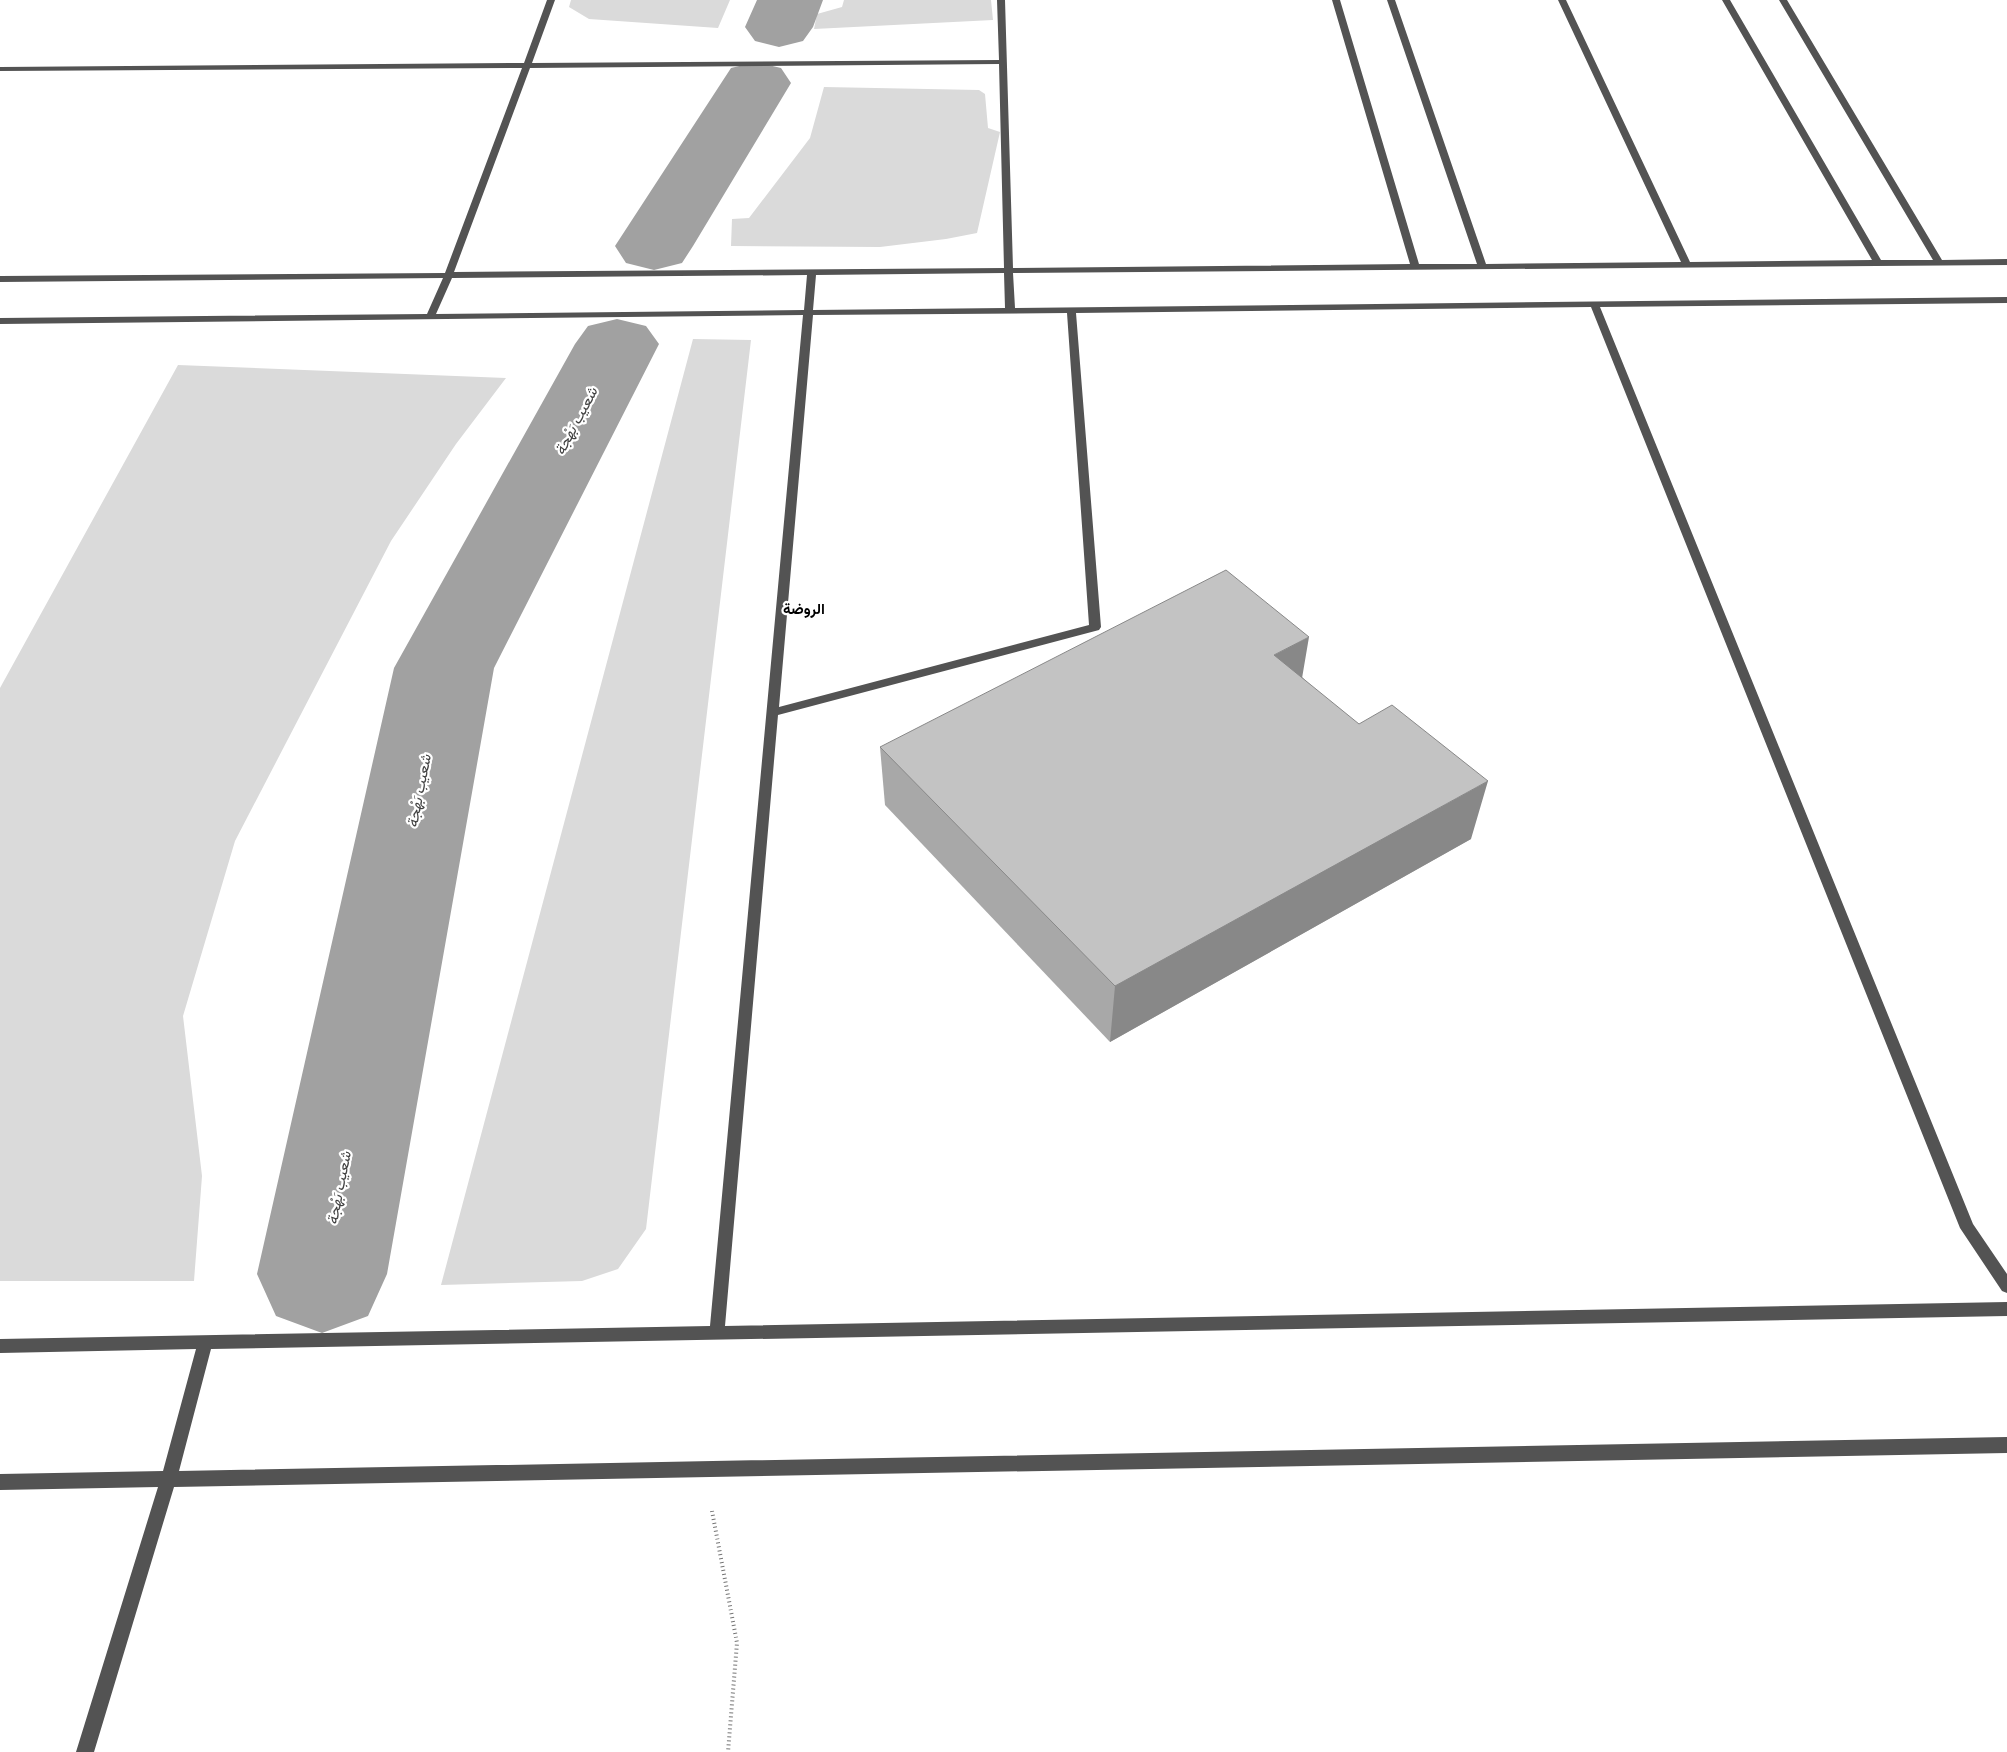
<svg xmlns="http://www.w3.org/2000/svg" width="2007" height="1752" viewBox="0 0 2007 1752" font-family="Helvetica,Vazirmatn,sans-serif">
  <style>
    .green { fill: #dadada }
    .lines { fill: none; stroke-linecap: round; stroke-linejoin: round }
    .river { fill: #a1a1a1; fill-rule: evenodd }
    .path { stroke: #757575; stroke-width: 4; stroke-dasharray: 1 3; stroke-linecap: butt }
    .minor { fill: #535353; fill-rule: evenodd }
    .wall { fill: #a8a8a8 }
    .shaded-wall { fill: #888 }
    .building { fill: #c3c3c3; stroke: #888 }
    .labels { text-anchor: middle; stroke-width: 4.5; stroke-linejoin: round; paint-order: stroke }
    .water-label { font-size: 15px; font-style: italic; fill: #424242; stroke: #fff }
    .neighbourhood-label { font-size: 15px; font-weight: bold; fill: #000; stroke: #fff }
  </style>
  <rect width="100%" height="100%" fill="#fff"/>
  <!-- green -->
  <path class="green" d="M571,0H730L718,28L589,19L569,7Z
    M844,0H991L993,20L814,29L817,14L842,7Z
    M824,87L979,90L985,94L988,128L1000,132L977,233L946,239L880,247L731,246L732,219L749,218L810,138Z
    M693,339L751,340L646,1229L618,1269L582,1281L441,1285Z
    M178,365L506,378L456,444L391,541L235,841L183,1016L202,1176L194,1281H0V688Z"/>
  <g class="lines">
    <!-- river -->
    <path class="river" d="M757,0H823L813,27L803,41L779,47L755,41L745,27Z
      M756,62L781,68L791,83L693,246L682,263L654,270L626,263L615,246L731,68Z
      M617,319L646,326L659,344L494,668L387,1274L368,1316L322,1333L276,1316L257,1274L394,668L575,344L588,326Z"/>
    <!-- path -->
    <path class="path" d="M712,1511L737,1643L728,1752"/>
    <!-- minor -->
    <path class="minor" d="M547,0H555L532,63L999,60L997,0H1005L1013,268L1410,264L1332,0H1340L1419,264H1477L1387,0H1395L1486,264L1681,262L1558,0H1566L1690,262L1872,260L1722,0H1730L1881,260H1933L1779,0H1787L1942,260L2007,259V265L1013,273L1015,308L2007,297V303L1600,307L1973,1224L2007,1274V1293L2002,1291L1960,1228L1591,307L1076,313L1101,627L1099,630L778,715L725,1326L2007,1302V1316L211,1349L179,1471L2007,1437V1453L174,1487L94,1752H76L158,1487L0,1490V1474L163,1471L196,1349L0,1353V1339L710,1326L803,315L0,324V318L427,314L443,278L0,282V276L445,273L522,68L0,71V67L524,63ZM999,64L1004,268L454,272L530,68ZM1004,273L1005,308L813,310L816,275ZM807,275L804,310L436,314L452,278ZM1067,313L1089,625L779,707L813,315Z"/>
  </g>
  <!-- wall -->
  <path class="wall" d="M1302,677L1471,839L1110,1042L885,805L880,747Z"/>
  <!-- shaded-wall -->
  <path class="shaded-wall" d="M1309,637L1299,696L1274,655Z
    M1488,781L1471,839L1110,1042L1115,986Z"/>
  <!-- building -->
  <path class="building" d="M1226,570L1309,637L1274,655L1359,724L1392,705L1488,781L1115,986L880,747Z"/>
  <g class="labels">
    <!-- water labels -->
    <g class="water-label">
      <text transform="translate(576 421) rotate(-62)" y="5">شعيب بَهْجة</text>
      <text transform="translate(419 791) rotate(-79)" y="5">شعيب بَهْجة</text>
      <text transform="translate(339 1188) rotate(-79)" y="5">شعيب بَهْجة</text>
    </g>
    <!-- neighbourhood labels -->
    <g class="neighbourhood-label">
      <text x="804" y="614">الروضة</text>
    </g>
  </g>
</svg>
